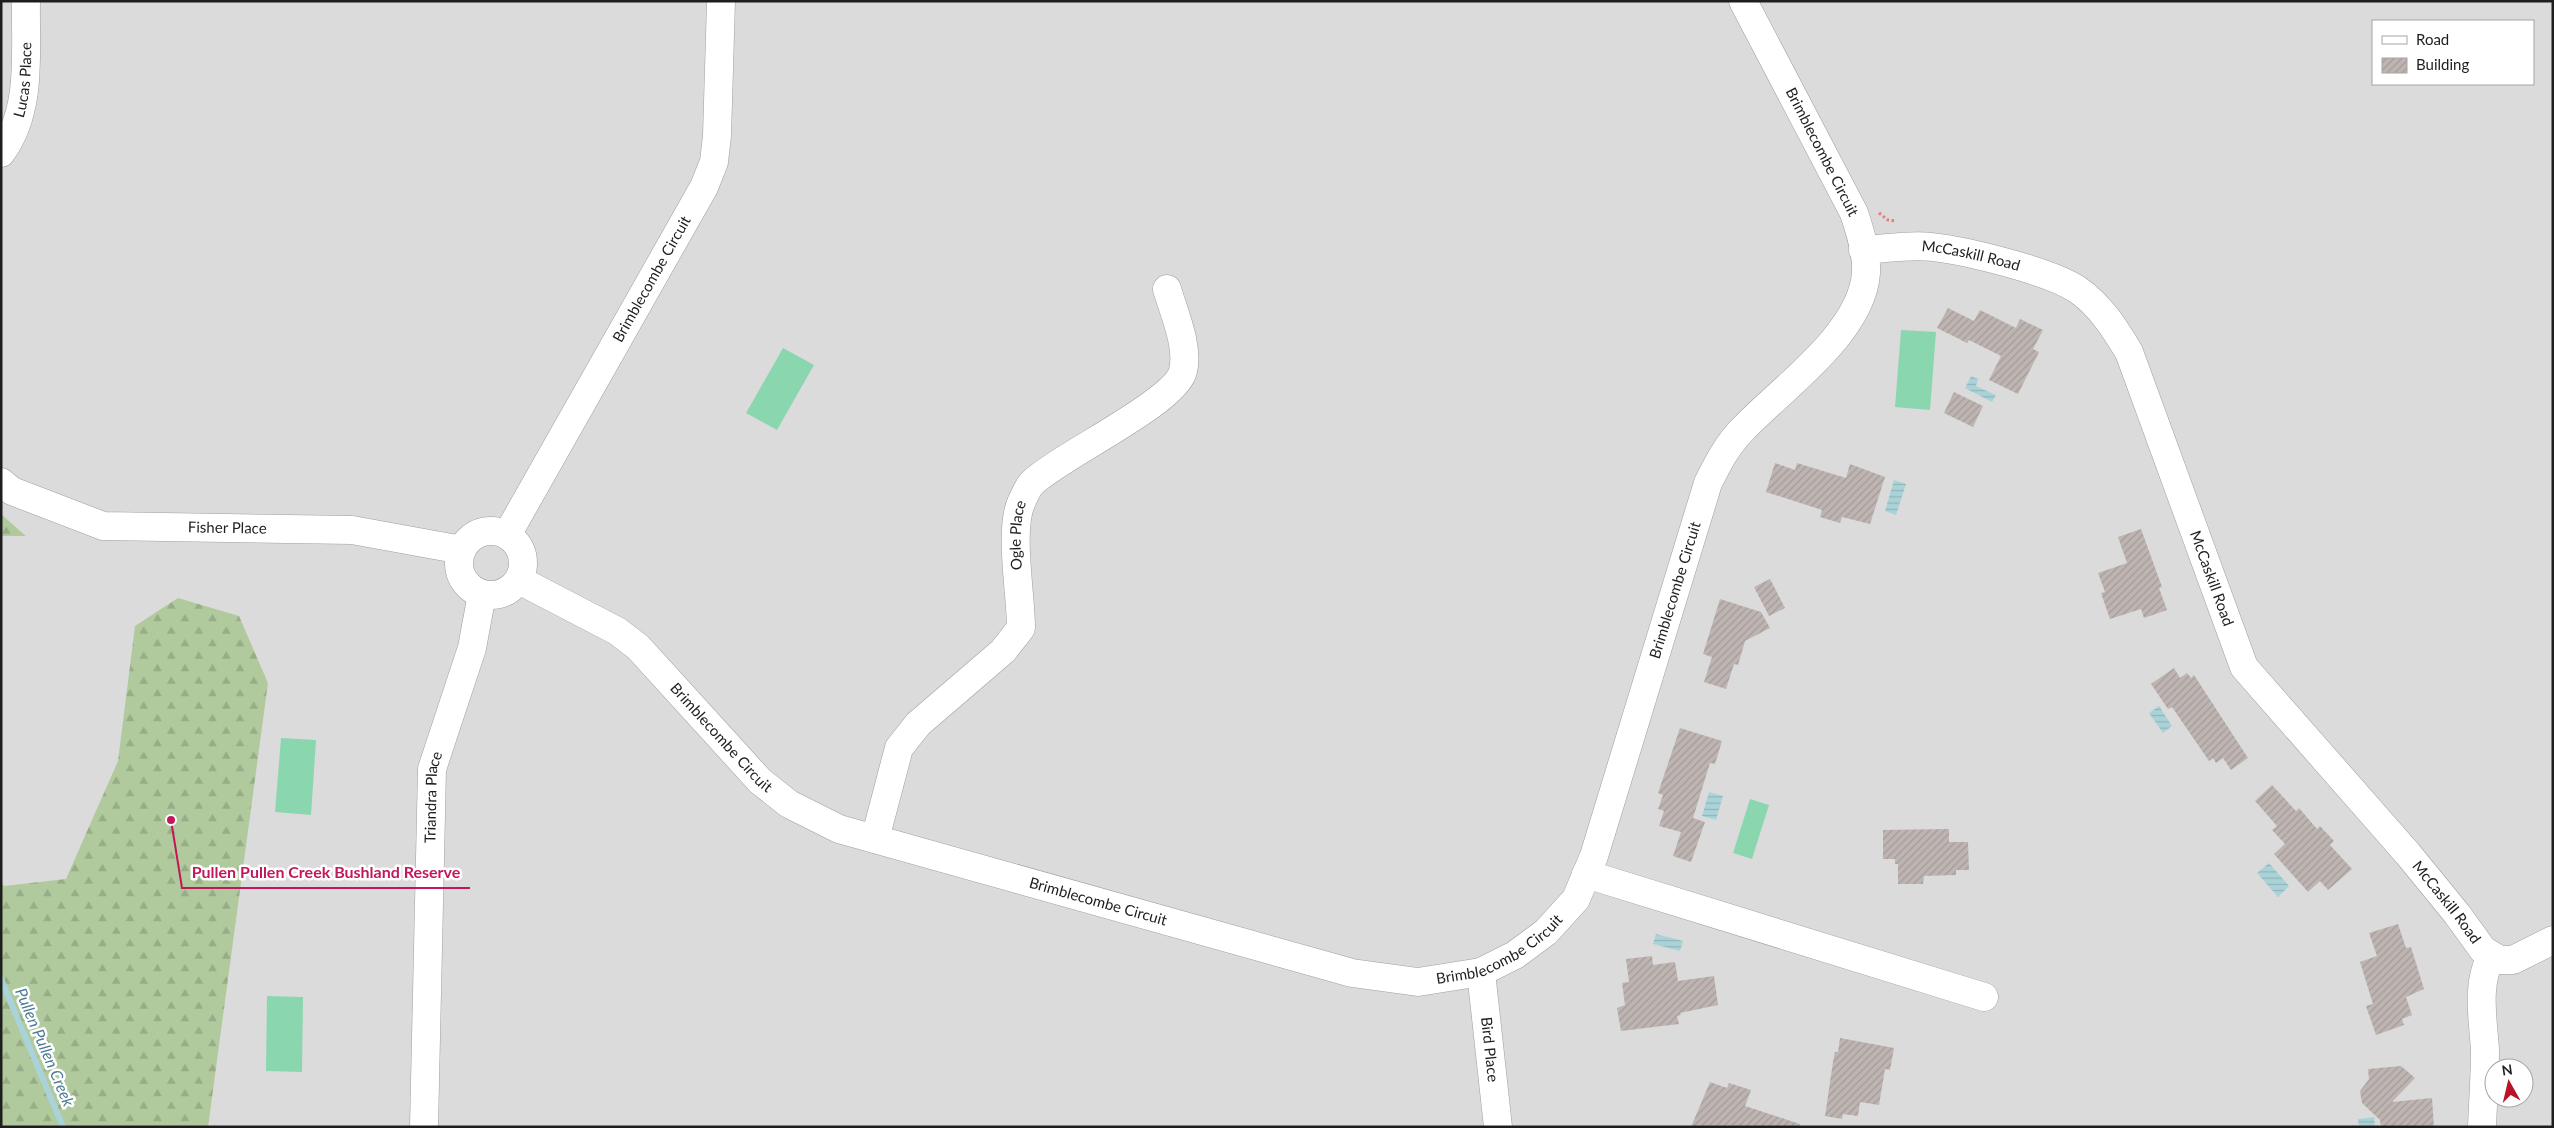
<svg xmlns="http://www.w3.org/2000/svg" width="2554" height="1128" viewBox="0 0 2554 1128" font-family="Lato,sans-serif">
  <style>
    .residential { fill: #dcdbdb; fill-rule: evenodd }
    .forest { fill: url(#forest-firs) }
    .pitch { fill: #8ad6af }
    .water { fill: url(#water-rules) }
    .lines { fill: none; stroke-linecap: round; stroke-linejoin: round }
    .stream { stroke: #a9d3d8; stroke-width: 6 }
    .building { fill: url(#building-hatch) }
    .minor-casing { stroke: #9f9f9f; stroke-width: 29 }
    .path { stroke: #ed777a; stroke-width: 3; stroke-dasharray: 2.5 2.5; stroke-linecap: butt }
    .minor { stroke: #fff; stroke-width: 28 }
    .labels { text-anchor: middle; stroke-width: 5; stroke-linejoin: round; paint-order: stroke }
    .street-label { font-size: 15px; fill: #1e1e1e; stroke: #fff }
    .water-label { font-size: 16px; font-style: italic; fill: #4c7b96; stroke: #fff }
    .leader { fill: none; stroke: #c2185b; stroke-width: 2 }
    .callout-dot { fill: #c2185b; stroke: #fff; stroke-width: 2 }
    .callout-label { font-size: 16px; text-anchor: middle; font-weight: bold; fill: #c2185b; stroke: #fff; stroke-width: 5; stroke-linejoin: round; paint-order: stroke }
  </style>
  <defs>
    <pattern id="forest-firs" width="22" height="20" patternUnits="userSpaceOnUse" patternTransform="scale(1.25)"><rect width="22" height="20" fill="#b0ca9d"/><path d="M5 1l3.5 6h-7zM16 11l3.5 6h-7z" fill="#97ad87"/></pattern>
    <pattern id="water-rules" width="6" height="5" patternUnits="userSpaceOnUse" patternTransform="scale(1.25)"><rect width="6" height="5" fill="#a9d3d8"/><path d="M0 2.5h6" fill="none" stroke="#91b5b9"/></pattern>
    <pattern id="building-hatch" width="6" height="6" patternUnits="userSpaceOnUse" patternTransform="scale(1.25)"><rect width="6" height="6" fill="#beb5b2"/><path d="M-1 1l2-2M0 6l6-6M5 7l2-2" fill="none" stroke="#a39b99"/></pattern>
  </defs>
  <rect width="100%" height="100%" fill="#eeeae5"/>
  <!-- residential -->
  <path class="residential" d="M1,1H2553V1127H153L1,883V536H26L1,514ZM2373,21H2533V84H2373ZM2494,1068H2524V1098H2494Z"/>
  <!-- forest -->
  <path class="forest" d="M1,514L26,536H1Z
    M178,598L239,616L268,683L208,1127H1V882L4,886L66,879L118,761L135,626Z"/>
  <!-- pitch -->
  <path class="pitch" d="M1901,330L1936,332L1930,410L1895,407Z
    M783,348L814,365L777,430L746,413Z
    M281,738L316,740L311,815L275,812Z
    M1750,799L1769,805L1752,859L1733,853Z
    M267,996L303,997L302,1072L266,1071Z"/>
  <!-- water -->
  <path class="water" d="M1971,376L1978,379L1976,386L1996,395L1992,402L1965,388Z
    M1894,480L1906,484L1896,515L1885,511Z
    M2159,706L2172,726L2163,733L2149,713Z
    M1709,792L1723,796L1716,820L1702,816Z
    M2269,863L2289,886L2278,897L2257,873Z
    M1656,934L1683,941L1680,951L1653,944Z
    M2374,1117L2375,1127H2359L2358,1119Z"/>
  <g class="lines">
    <!-- stream -->
    <path class="stream" d="M1,979L63,1127"/>
  </g>
  <!-- building -->
  <path class="building" d="M1948,308L1974,321L1980,310L2016,328L2020,319L2043,330L2033,349L2039,352L2018,394L1989,380L2001,356L1969,340L1967,343L1937,328Z
    M1954,392L1983,406L1973,427L1944,413Z
    M1775,463L1795,470L1797,463L1846,478L1850,464L1885,477L1870,524L1842,517L1840,523L1820,517L1822,510L1766,492Z
    M2141,529L2162,587L2159,588L2167,610L2144,618L2141,609L2110,619L2101,593L2105,592L2098,573L2127,563L2118,537Z
    M1770,579L1785,608L1769,616L1754,587Z
    M1720,599L1761,612L1770,628L1745,641L1738,665L1734,664L1726,689L1704,682L1712,657L1703,654Z
    M2174,668L2180,678L2187,673L2191,678L2194,675L2248,758L2231,770L2223,758L2216,763L2213,758L2209,761L2172,707L2168,709L2151,684Z
    M1680,728L1722,741L1715,764L1710,763L1693,818L1705,822L1691,862L1673,856L1681,832L1659,826L1664,811L1658,809L1663,795L1658,793Z
    M2272,785L2296,811L2299,808L2317,829L2320,826L2334,841L2330,845L2352,869L2328,890L2320,881L2308,892L2274,854L2285,844L2272,830L2277,826L2255,801Z
    M1949,829V842H1968L1969,870H1956V875L1924,876L1923,884H1898V864H1895V859H1883V830Z
    M2398,924L2406,948L2411,947L2424,989L2406,997L2412,1015L2402,1019L2404,1025L2376,1035L2366,1006L2373,1004L2360,962L2377,956L2369,933Z
    M1652,956L1653,965L1675,962L1678,981L1714,976L1718,1005L1680,1013L1681,1015L1677,1016L1679,1024L1621,1031L1617,1008L1625,1005L1622,983L1629,982L1626,959Z
    M1840,1038L1894,1048L1890,1070L1885,1069L1879,1105L1860,1102L1858,1116L1843,1114L1842,1119L1825,1116L1833,1062L1835,1052H1838Z
    M2401,1066L2415,1078L2392,1102L2432,1098L2434,1127H2381L2380,1120L2362,1103L2360,1091L2369,1079L2368,1069Z
    M1710,1082L1727,1088L1729,1083L1751,1090L1745,1106L1800,1124L1799,1127H1691Z"/>
  <g class="lines">
    <!-- minor casing -->
    <g class="minor-casing">
      <g id="minor">
        <path id="s1" d="M1,153C33,110 25,52 26,1"/>
        <path id="s2" d="M1863,250C1885,249 1910,244 1932,247C1967,251 2050,271 2078,290C2101,306 2115,329 2129,352L2244,667L2408,854L2457,914L2483,950L2500,960H2513L2553,940"/>
        <path id="s3" d="M1,482L12,491L103,526L352,530L462,550"/>
        <circle cx="491" cy="563" r="32"/>
        <path id="s4" d="M507,535L704,187L714,162L717,136L721,1"/>
        <path id="s5" d="M519,580L617,631L638,647L760,781L789,804L839,829L1352,973L1418,982L1481,972L1515,955L1546,932L1576,899L1594,856L1708,483C1718,463 1727,445 1743,429C1782,388 1862,333 1866,273C1867,253 1860,231 1854,213L1743,1"/>
        <path id="s6" d="M875,839L899,748L918,724L1003,651L1021,628C1021,595 1009,531 1021,503C1024,497 1027,488 1032,483C1060,456 1176,402 1183,371C1189,346 1174,313 1167,289"/>
        <path d="M1586,874L1984,997"/>
        <path id="s7" d="M1481,972L1498,1127"/>
        <path id="s8" d="M424,1127L432,769L472,648L482,594"/>
        <path d="M2482,1127C2483,1101 2485,1075 2485,1050C2483,1018 2476,986 2491,956"/>
      </g>
    </g>
    <!-- path -->
    <path class="path" d="M1879,213L1888,220L1896,221"/>
    <!-- minor -->
    <use href="#minor" class="minor"/>
  </g>
  <g class="labels">
    <!-- street labels -->
    <g class="street-label">
      <text dy="5" stroke="none"><textPath href="#s1" startOffset="78">Lucas Place</textPath></text>
      <text transform="translate(1822 152) rotate(63)" y="5">Brimblecombe Circuit</text>
      <text dy="5" stroke="none"><textPath href="#s2" startOffset="109">McCaskill Road</textPath></text>
      <text dy="5" stroke="none"><textPath href="#s4" startOffset="294">Brimblecombe Circuit</textPath></text>
      <text dy="5" stroke="none"><textPath href="#s3" startOffset="236">Fisher Place</textPath></text>
      <text dy="5" stroke="none"><textPath href="#s6" startOffset="359">Ogle Place</textPath></text>
      <text dy="5" stroke="none"><textPath href="#s2" startOffset="544">McCaskill Road</textPath></text>
      <text dy="5" stroke="none"><textPath href="#s5" startOffset="1520">Brimblecombe Circuit</textPath></text>
      <text dy="5" stroke="none"><textPath href="#s5" startOffset="260">Brimblecombe Circuit</textPath></text>
      <text dy="5" stroke="none"><textPath href="#s8" startOffset="330">Triandra Place</textPath></text>
      <text dy="5" stroke="none"><textPath href="#s5" startOffset="680">Brimblecombe Circuit</textPath></text>
      <text dy="5" stroke="none"><textPath href="#s2" startOffset="949">McCaskill Road</textPath></text>
      <text dy="5" stroke="none"><textPath href="#s5" startOffset="1100">Brimblecombe Circuit</textPath></text>
      <text dy="5" stroke="none"><textPath href="#s7" startOffset="78">Bird Place</textPath></text>
    </g>
    <!-- water labels -->
    <g class="water-label">
      <text transform="translate(45 1047) rotate(67)" y="6">Pullen Pullen Creek</text>
    </g>
  </g>
  <!-- callouts -->
  <path class="leader" d="M171 820L182 888H470"/>
  <circle class="callout-dot" cx="171" cy="820" r="5"/>
  <g class="callout-label">
    <text x="326" y="878">Pullen Pullen Creek Bushland Reserve</text>
  </g>
  <!-- border -->
  <rect width="2554" height="1128" fill="none" stroke="#1e1e1e" stroke-width="5"/>
  <!-- legend -->
  <rect x="2372" y="20" width="162" height="65" fill="#ffffff" stroke="#a5a5a5"/>
  <rect x="2382" y="36" width="25" height="8" fill="#ffffff" stroke="#a5a5a5"/>
  <text x="2416" y="45" font-size="15" fill="#1e1e1e">Road</text>
  <rect x="2382" y="58" width="25" height="15" fill="url(#building-hatch)" stroke="#a5a5a5"/>
  <text x="2416" y="70" font-size="15" fill="#1e1e1e">Building</text>
  <!-- north arrow -->
  <g transform="translate(2509 1083) rotate(352)"><circle r="24" fill="#ffffff" stroke="#a5a5a5"/>
  <path d="M0-4L9 19L0 12L-9 19Z" fill="#ba1228"/>
  <text y="-8" font-size="14" font-weight="bold" text-anchor="middle" fill="#1e1e1e">N</text>
  </g>
</svg>
